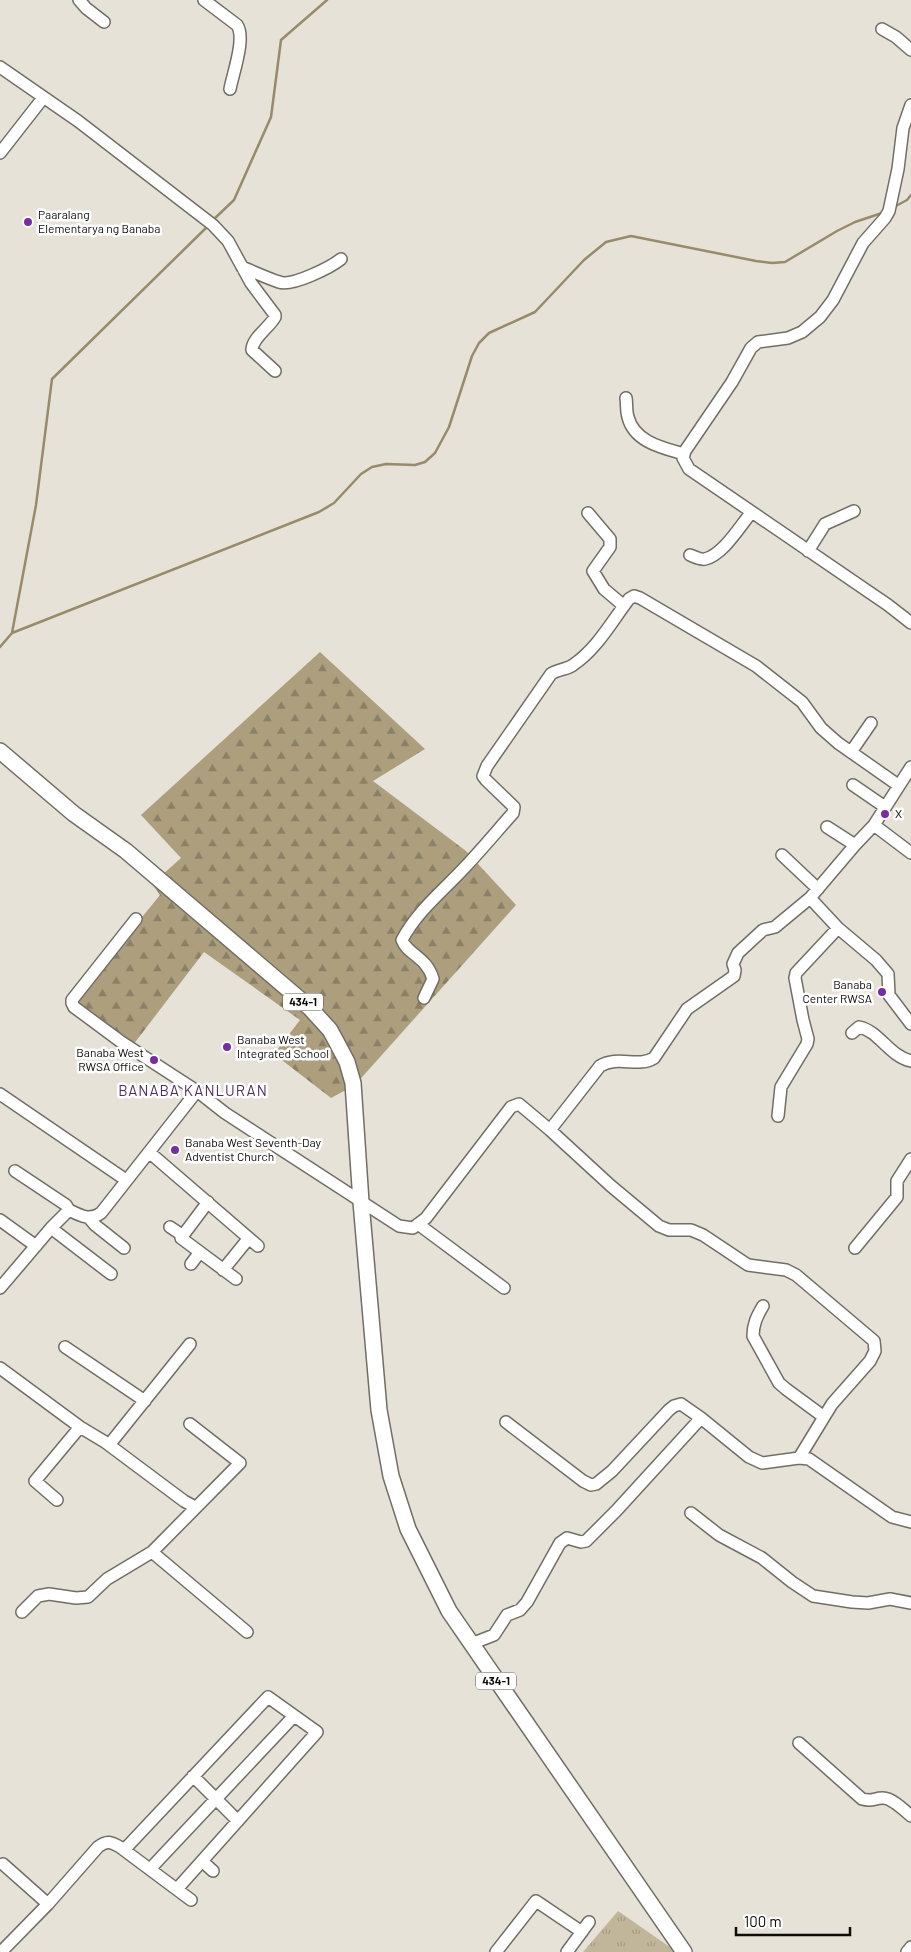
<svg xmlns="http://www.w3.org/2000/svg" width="911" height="1952" viewBox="0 0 911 1952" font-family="Barlow,sans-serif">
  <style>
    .grass { fill: url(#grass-tufts) }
    .forest { fill: url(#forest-firs) }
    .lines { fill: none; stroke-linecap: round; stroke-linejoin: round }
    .stream { stroke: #988b6b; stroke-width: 2.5 }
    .minor-casing { stroke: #716e65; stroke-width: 14 }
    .major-casing { stroke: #716e65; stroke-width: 18 }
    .minor { stroke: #fff; stroke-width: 11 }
    .major { stroke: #fff; stroke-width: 15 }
    .poi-dot { fill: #782ea0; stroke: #fff; stroke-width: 2 }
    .labels { text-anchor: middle; stroke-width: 5; stroke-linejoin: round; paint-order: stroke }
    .shield { fill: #fff; stroke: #565553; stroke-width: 1 }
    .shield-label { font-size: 11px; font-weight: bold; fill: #0d0c09 }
    .poi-label { font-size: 12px; fill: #0d0c09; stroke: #fff; text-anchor: start }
    .quarter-label { font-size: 15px; letter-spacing: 1px; fill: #4e2c64; stroke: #fff }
  </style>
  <defs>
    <pattern id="grass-tufts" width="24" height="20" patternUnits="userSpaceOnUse" patternTransform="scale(1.25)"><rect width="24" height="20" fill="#c2b69a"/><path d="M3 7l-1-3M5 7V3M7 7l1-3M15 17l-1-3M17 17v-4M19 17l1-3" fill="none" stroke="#a69b83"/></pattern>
    <pattern id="forest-firs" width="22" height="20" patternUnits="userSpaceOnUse" patternTransform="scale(1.25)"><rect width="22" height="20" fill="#ad9f7e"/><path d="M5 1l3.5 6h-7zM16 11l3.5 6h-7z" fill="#8b8065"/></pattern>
  </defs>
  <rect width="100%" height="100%" fill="#e6e2d8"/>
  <!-- grass -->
  <path class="grass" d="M618,1911L677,1952H583Z"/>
  <!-- forest -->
  <path class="forest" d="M320,652L425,749L373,781L466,851L516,905L355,1085L331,1098L274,1054L300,1020L204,952L133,1045L74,1001L160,895L152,884L181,858L141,815Z"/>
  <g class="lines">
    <!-- stream -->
    <path class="stream" d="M894,207L907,200L911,195
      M213,220L234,200L271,117L281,40L327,0
      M12,633L36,505L52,379L208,226
      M0,647L12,633L319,512L334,503L361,474L372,467L386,464L415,465L425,462L435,453L449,427L472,356L479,343L489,333L535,312L584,260L606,242L631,236L756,261L772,263L785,262L837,231L855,222L885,212"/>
    <!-- minor casing -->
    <g class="minor-casing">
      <path id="minor" d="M79,0L86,8L104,22
        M204,0L237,25C246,38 233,73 230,89
        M882,29L896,37L911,50
        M0,67L78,121L213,225L228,241L251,283L275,315V317C269,328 252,338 252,350L275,371
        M911,105L903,128L898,169L889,211L885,218L863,243L833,300L820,317L802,332L788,338L758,342L751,348L732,382L685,451L683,458L689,469L888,605L911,623
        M0,153L43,98
        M242,267C254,272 267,278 279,282C292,287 331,267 341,259
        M626,398C627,404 626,411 628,417C634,442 663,448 684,454
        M588,513L610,539V547L593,571L604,589L624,606
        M808,551L825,524L854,511
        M690,555C695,557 700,560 705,559C723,555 740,526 751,513
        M851,752L871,723
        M853,785L885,807
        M874,825L911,853
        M827,827L855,845
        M782,855L818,889
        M810,898L855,845L874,825L911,767
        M136,919L72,1000V1003L74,1007L120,1041L197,1091L225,1113L399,1226L413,1228L426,1218L511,1107L519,1104L550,1130L600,1066C618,1055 638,1068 654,1058L687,1009L734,976L735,970L733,964L738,953L763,930L775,927L810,898L838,928L876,960L888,974L889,995L911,1024
        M424,998L433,979C427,957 407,954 402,940C417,911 444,890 466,866C482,849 497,831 513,813L514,807L486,780L483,776L487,766L551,674C558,669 566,670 573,665C597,649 612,621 629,599L634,596L640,598L756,666L802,702L821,728L838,743L898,785
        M852,1033L859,1027C879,1031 889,1056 911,1061
        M0,1094L126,1180
        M778,1116L781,1087L807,1044L808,1039L803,1020L795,978L796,973L838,928
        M550,1130L611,1186L659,1226L669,1230H691L703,1235L748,1265L786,1270L796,1275L874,1341L875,1351L870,1361L832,1404L799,1458
        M149,1152L258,1246
        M15,1171L66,1205L69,1210
        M208,1202L181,1238L236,1279
        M89,1218L95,1225L124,1248
        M0,1220L36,1246
        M418,1224L504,1288
        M170,1227L182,1235
        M51,1228L111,1274
        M855,1248L897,1197V1181L911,1159
        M191,1264L200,1252
        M223,1270L249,1238
        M0,1288L51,1228L69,1210C81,1216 90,1221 101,1213L197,1091
        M763,1306C757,1316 753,1324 753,1336L779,1383L786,1389L824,1417
        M65,1347L145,1401
        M0,1368L80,1427L105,1442L184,1501L195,1507
        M506,1422L583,1481L591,1485L596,1484L612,1471L669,1410L674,1406L681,1404L701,1418L749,1457L762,1463L799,1458L809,1459L892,1517L911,1522
        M109,1445L190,1344
        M57,1500L35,1481L80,1427
        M691,1513L719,1535L762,1558L792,1582L813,1596L852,1602L868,1603L890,1599L911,1603
        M152,1552L247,1632
        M22,1612L38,1596L49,1594L76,1598L88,1597L107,1579L152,1552L240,1463L190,1424
        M471,1644L494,1635L507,1615L520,1610L527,1602L560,1543L567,1538L581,1542L586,1541L616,1511L701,1418
        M799,1743L862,1799C874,1802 873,1798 883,1798C892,1798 904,1810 911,1816
        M193,1776L238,1821
        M124,1850L268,1697L317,1732L177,1889
        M202,1861L213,1871
        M3,1864L48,1904
        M150,1869L294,1716
        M1,1952L48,1904L98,1847C107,1840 111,1842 120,1847L191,1900
        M496,1952L536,1901L582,1932
        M567,1952L589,1922
        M907,1952L911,1947"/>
    </g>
    <!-- major casing -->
    <g class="major-casing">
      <path id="major" d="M0,751L74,814L126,851L310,1008L330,1030L336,1041L347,1062L353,1083L361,1202L379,1410L391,1476L408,1529L449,1611L684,1952"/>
    </g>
    <!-- minor -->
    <use href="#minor" class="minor"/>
    <!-- major -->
    <use href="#major" class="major"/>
  </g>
  <!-- markers -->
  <g class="poi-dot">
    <circle cx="28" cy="222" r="5"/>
    <circle cx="885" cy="814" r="5"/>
    <circle cx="882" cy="992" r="5"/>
    <circle cx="227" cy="1047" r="5"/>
    <circle cx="154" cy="1060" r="5"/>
    <circle cx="175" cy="1150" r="5"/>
  </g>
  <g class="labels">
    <!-- shield labels -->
    <g class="shield">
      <rect x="283" y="993.5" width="40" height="17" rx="4"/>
      <rect x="476" y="1672.5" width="40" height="17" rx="4"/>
    </g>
    <g class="shield-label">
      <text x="303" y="1006">434-1</text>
      <text x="496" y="1685">434-1</text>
    </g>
    <!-- poi labels -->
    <g class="poi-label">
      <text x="38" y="219">Paaralang<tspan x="38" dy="14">Elementarya ng Banaba</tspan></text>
      <text x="895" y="818">X</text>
      <text x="872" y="989" text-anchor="end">Banaba<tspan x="872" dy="14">Center RWSA</tspan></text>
      <text x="237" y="1044">Banaba West<tspan x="237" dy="14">Integrated School</tspan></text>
      <text x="144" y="1057" text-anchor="end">Banaba West<tspan x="144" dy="14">RWSA Office</tspan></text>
      <text x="185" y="1147">Banaba West Seventh-Day<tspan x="185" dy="14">Adventist Church</tspan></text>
    </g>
    <!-- quarter labels -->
    <g class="quarter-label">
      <text x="193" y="1096">BANABA KANLURAN</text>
    </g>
  </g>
  <!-- scale -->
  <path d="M736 1927v8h114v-8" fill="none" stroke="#0d0c09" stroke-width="2.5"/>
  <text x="744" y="1927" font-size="15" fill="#0d0c09" stroke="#ffffff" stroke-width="4" paint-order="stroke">100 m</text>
</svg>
